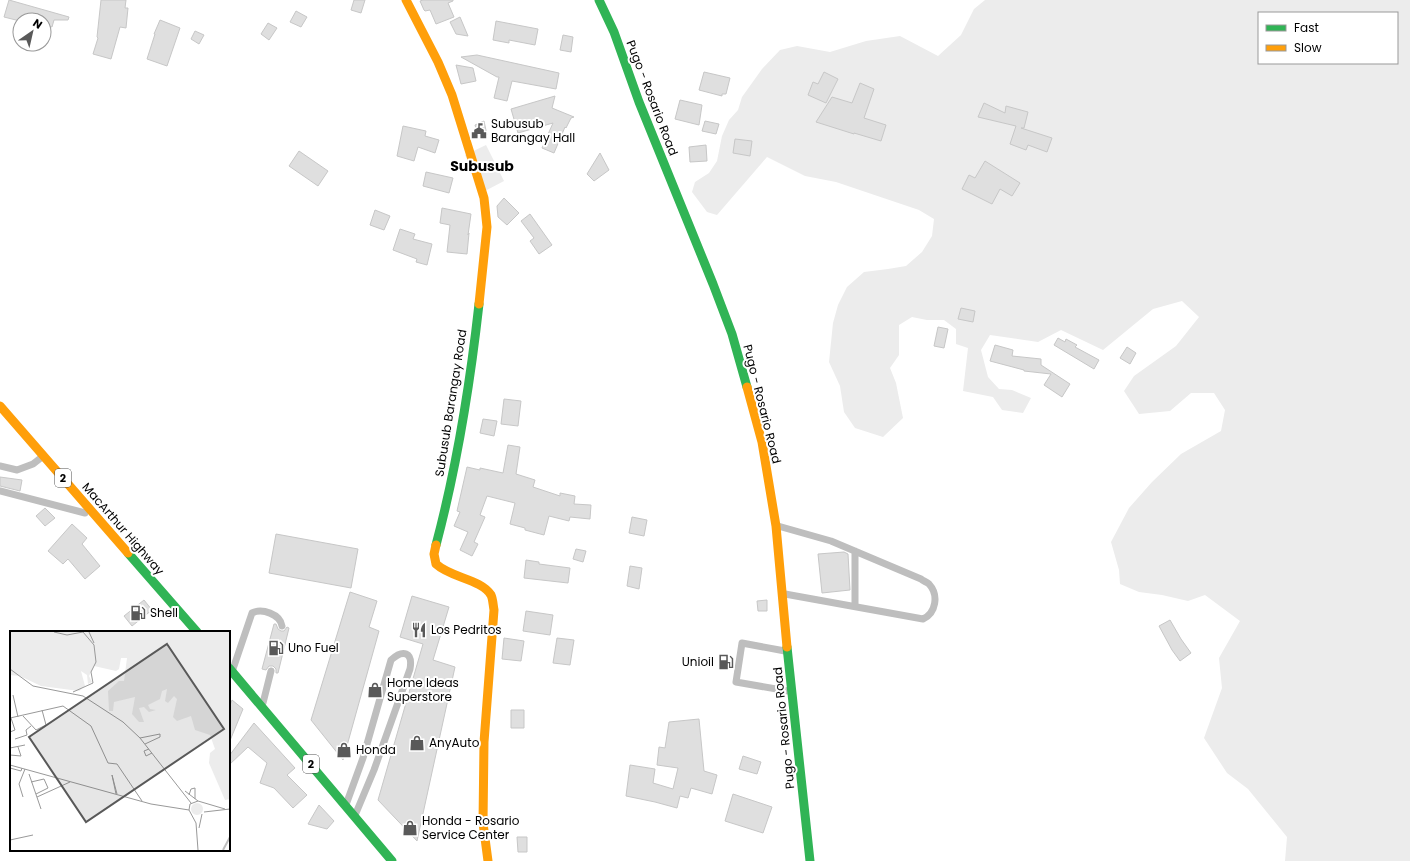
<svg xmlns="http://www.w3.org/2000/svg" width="1410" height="861" viewBox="0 0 1410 861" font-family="Poppins,sans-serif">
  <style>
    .green { fill: #ececec; fill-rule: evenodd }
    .building { fill: #dfdfdf; stroke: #c7c7c7 }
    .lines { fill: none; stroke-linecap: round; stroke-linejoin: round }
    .lane { stroke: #bebebe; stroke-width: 7 }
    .fast { stroke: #30b455; stroke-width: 9 }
    .slow { stroke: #ff9f0a; stroke-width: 9 }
    .labels { text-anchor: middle; stroke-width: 4; stroke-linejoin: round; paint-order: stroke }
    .shield { fill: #fff; stroke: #4c4c4c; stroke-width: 1 }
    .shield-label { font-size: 11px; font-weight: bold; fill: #000 }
    .street-label { font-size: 12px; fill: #000; stroke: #fff }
    .poi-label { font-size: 12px; fill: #000; stroke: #fff; text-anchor: start }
    .quarter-label { font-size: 14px; font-weight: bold; fill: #000; stroke: #fff }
    .inset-river { fill: none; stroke: #bfbfbf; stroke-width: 2 }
    .inset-road { fill: none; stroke: #999; stroke-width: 1 }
    .view { fill: #595959; fill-opacity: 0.15; stroke: #595959; stroke-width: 2 }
    .inset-edge { fill: none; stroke: #000; stroke-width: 2 }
  </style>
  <rect width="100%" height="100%" fill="#fff"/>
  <!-- green -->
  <path class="green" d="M985,0H1410V861H1285L1287,837L1248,789L1227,773L1204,738L1222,688L1219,658L1240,621L1205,595L1188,601L1162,595L1139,592L1120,584L1119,570L1111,542L1129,508L1152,482L1181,454L1221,431L1225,410L1214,393H1191L1170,411L1139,414L1124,391L1134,376L1176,346L1199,317L1182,301L1153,309L1103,350L1061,330L1038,342L990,335L981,350L988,377L999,389L1012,390L1031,398L1023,413L1002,410L993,397L963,391L968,348L956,344V329L944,320H927L912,317L899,325V355L890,368L896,383L903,418L883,437L855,428L844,412L840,386L829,362L833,323L838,305L847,287L864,272L888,269L906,266L922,252L932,236L934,219L919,210L836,182L805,176L767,157L717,215L707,212L692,192L695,182L709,173L717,161L722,136L729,120L738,110L742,97L762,69L780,50L797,46L830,52L866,41L900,36L938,56L961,35L974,9ZM1259,13H1397V63H1259Z
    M486,145L504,181L483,192L465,155Z"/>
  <!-- building -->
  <path class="building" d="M9,0L69,17L68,20H54L52,27L44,25V20H16L4,17Z
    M101,0H126L125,8H128L126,28L120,27L111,59L93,54L98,38L97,37Z
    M354,0H365L361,13L351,10Z
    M423,0H453V1L448,3L454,17L436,24L430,10L425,11L424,10L420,1Z
    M296,11L307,17L301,27L290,22Z
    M460,17L468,36L456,34L450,22Z
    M160,20L180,28L167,66L147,59L155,34H154Z
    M496,21L538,29L535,45L509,40V43L493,40Z
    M268,23L277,28L269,40L261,34Z
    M195,31L204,35L199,44L191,39Z
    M563,35L573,37L571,52L560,50Z
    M477,55L559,73L556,89L512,81L507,101L494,98L499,77H497L461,57Z
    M456,65L473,68L476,81L461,84Z
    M704,72L730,78L726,94H722V96L699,90Z
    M824,72L838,79L826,103L808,95L813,82L818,84Z
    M860,83L874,89L864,118L886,125L881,141L854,133V134L816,122L832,97L852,103Z
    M555,96L552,108L574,117L571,118L566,128L565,127L554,153L542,148L553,123L518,133L511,109Z
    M680,100L702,105L699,125L675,119Z
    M984,103L1005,113L1006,106L1028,112L1024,128H1021L1052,138L1047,152L1028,145L1026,150L1010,144L1016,126L978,117Z
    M484,121L487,135L479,139L475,125Z
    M705,121L719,124L716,134L702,131Z
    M403,126L426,131L425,136L439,140L435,153L418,147L414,161L397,156Z
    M735,139L752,141L750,156L733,153Z
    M706,145L707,161L690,162L689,147Z
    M299,151L328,171L318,186L289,166Z
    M600,153L609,170L594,181L587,174Z
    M985,161L1020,183L1012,196L1000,189L992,204L962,189L969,175L975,178Z
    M426,172L453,178L449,193L423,186Z
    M504,198L519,213L507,225L498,217L497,206Z
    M442,208L471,214L468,235L469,233L467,254L447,252L450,225L440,223Z
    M375,210L390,216L384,230L370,225Z
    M530,214L552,245L539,254L530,241L534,238L521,221Z
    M400,229L415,234L413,239L432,244L427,265L416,262L417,259L393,250Z
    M961,308L975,311L973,322L958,319Z
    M938,327L948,329L944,348L934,346Z
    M1058,338L1065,342L1066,339L1077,345L1075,347L1099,360L1094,369L1054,345Z
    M995,345L1013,350L1012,356L1041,359V365L1070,384L1062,397L1044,385L1051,374L1024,371V370L990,361Z
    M1127,347L1136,353L1130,364L1120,358Z
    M504,399L521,401L518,426L501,424Z
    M483,419L497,421L494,436L480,433Z
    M508,445L520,447L516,474L535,480L533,487L560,496V493L575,496L574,504L591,505L590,519L570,517L569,521L549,516L544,535L525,530V528L510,524L515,503L487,496L480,515L485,517L474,542L478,544L472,556L460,550L468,532L454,526L460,512L457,511L467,467L480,470V468L503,473Z
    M0,477L22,480L20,491L0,486Z
    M45,508L55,518L45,526L36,516Z
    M632,517L647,520L644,536L629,533Z
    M72,524L87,538L82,544L100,566L85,579L68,559L63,564L48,551Z
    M276,534L358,549L351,588L269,573Z
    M576,549L586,551L583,562L573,559Z
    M844,552L848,554L850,590L822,593L818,554Z
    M526,560L539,562V564L570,568L568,583L524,578Z
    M630,566L642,568L639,589L627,586Z
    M350,592L377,601L369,627L379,631L343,760L311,720Z
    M412,596L449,607L433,660L455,667L417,841L378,800L423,644L400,637Z
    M144,600L152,610L132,626L124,616Z
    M767,600V611H758L757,601Z
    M526,611L553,615L550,635L523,631Z
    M1170,620L1181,639L1191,653L1180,661L1172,650L1159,626Z
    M274,624H276L278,629L281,631H284L287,627L289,628L278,673H276V669L273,666H269L266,670L262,669Z
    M504,638L524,641L521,661L502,659Z
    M557,638L574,640L570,665L553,663Z
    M232,700L243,709L229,743V708Z
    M511,710H524V728H511Z
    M699,719L704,771L717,775L712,794L691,788L688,798L680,796L677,808L655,802L626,796L630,765L655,769L653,783L673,789L678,768L657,765L659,747L665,748L669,722Z
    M254,723L295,768L287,775L307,795L293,808L274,788L260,783L267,763L248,747L229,765V756Z
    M743,756L761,762L757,774L739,769Z
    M733,794L772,807L763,833L725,821Z
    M319,805L334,821L327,829L308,824Z
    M517,837H527V852H518Z"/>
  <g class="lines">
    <!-- lane -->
    <path class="lane" d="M0,466L17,470L33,464L42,457
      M0,491L85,513
      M778,526L831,541L921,579C923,581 927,582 929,584C939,595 936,613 923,619L785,594
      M855,551V606
      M785,651L742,643L736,682L788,691
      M233,669L252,613C262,608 280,614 282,626
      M263,703L271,671
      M347,802L363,758L391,660C403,649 413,652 410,669L374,770L356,813"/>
    <!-- fast -->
    <path class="fast" d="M599,0L614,32L639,102L713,284L732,334L747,387
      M436,545C457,466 470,385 479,304
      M128,553L197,632
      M787,647L810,861
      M229,668L392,861"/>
    <!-- slow -->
    <path class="slow" d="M406,0L438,62L452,95L484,198L487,227L479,304
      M747,387L762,442L776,526L787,647
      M0,406L128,553
      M436,545L434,554L436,564C451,578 481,579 491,595C493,599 493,605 494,610L484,742L483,823L488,861"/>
  </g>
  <!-- icons -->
  <defs>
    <g id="civic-bare" transform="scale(1.2)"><path d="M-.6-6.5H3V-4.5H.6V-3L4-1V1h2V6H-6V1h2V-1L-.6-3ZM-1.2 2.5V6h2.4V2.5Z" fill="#595959" stroke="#fff" stroke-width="2.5" paint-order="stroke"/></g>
    <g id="fuel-bare" transform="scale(1.2)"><path d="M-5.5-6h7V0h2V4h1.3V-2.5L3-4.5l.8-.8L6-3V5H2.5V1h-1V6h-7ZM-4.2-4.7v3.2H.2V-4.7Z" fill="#595959" stroke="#fff" stroke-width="2.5" paint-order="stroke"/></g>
    <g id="restaurant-bare" transform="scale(1.2)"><path d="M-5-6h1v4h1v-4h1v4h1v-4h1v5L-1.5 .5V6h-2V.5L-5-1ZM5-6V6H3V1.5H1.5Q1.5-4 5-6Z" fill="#595959" stroke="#fff" stroke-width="2.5" paint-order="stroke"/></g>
    <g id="shop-bare" transform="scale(1.2)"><path d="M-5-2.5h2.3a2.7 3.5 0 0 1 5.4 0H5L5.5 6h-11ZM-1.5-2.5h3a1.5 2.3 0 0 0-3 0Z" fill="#595959" stroke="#fff" stroke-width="2.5" paint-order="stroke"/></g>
  </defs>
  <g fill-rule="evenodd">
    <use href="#civic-bare" x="479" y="131"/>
    <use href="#fuel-bare" x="138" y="613"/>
    <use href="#restaurant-bare" x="419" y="630"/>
    <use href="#fuel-bare" x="276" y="648"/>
    <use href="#fuel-bare" x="726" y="662"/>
    <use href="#shop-bare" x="375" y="690"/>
    <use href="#shop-bare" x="417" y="743"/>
    <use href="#shop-bare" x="344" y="750"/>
    <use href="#shop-bare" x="410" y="828"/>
  </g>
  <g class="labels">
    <!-- shield labels -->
    <g class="shield">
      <rect x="55" y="469" width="16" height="18" rx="3"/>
      <rect x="303" y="755" width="16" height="18" rx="3"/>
    </g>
    <g class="shield-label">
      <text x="63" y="482">2</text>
      <text x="311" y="768">2</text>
    </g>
    <!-- street labels -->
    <g class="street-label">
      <text transform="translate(652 98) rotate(69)" y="4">Pugo - Rosario Road</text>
      <text transform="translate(451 403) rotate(-81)" y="4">Subusub Barangay Road</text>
      <text transform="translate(762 404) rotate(76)" y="4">Pugo - Rosario Road</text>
      <text transform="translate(123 529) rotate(49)" y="4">MacArthur Highway</text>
      <text transform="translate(784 728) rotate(-96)" y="4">Pugo - Rosario Road</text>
    </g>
    <!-- poi labels -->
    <g class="poi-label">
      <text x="491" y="128">Subusub<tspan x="491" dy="14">Barangay Hall</tspan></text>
      <text x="150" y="617">Shell</text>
      <text x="431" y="634">Los Pedritos</text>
      <text x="288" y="652">Uno Fuel</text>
      <text x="714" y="666" text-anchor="end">Unioil</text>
      <text x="387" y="687">Home Ideas<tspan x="387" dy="14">Superstore</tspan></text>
      <text x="429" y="747">AnyAuto</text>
      <text x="356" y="754">Honda</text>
      <text x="422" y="825">Honda - Rosario<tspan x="422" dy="14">Service Center</tspan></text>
    </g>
    <!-- quarter labels -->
    <g class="quarter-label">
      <text x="482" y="171">Subusub</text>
    </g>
  </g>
  <!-- overview -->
  <g transform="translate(10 631)">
    <rect width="220" height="220" fill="#fff"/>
    <path d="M0,1H220V168L215,169L199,132L200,122L205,118L200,104L185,99L181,85L167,90L163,86L167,68L164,65L158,72L155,70L157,58L152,60L150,68L138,74L140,78L146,79L139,81L134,76L129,77L134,91H129L122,83L125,66L104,71L103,80H99L98,60L109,50H114L117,27H111L109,38L106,40L84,35L79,45L82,51L78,53L77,44L71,40L75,55L69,60L31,55L10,45L0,44ZM181 178a6 6 0 1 1 12 0a6 6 0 1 1-12 0Z" fill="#ececec"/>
    <path class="inset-river" d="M213,219L220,206"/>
    <path class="inset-road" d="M44,1L57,4L73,1L84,14L86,31L81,41L83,52L63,61M79,1L84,12M0,38L23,55L73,65L113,91L130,107L181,172M3,64L8,86M13,85L26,99L36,94L32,79M0,87L53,75L81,95L98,132L107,133L132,170M0,101L5,99L1,87M130,107L150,103V106L135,113M5,108L17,104L16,99L21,95M0,117L15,114M139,118L134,120L136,125L142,122M0,124L11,125L8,116M0,134L141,173L179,179M0,137L11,140L12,137M19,143L31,178M21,151L34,148L38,157L26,163M175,160L188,170M106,163L102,144L107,163M179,164L181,158L185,157V168M13,166L9,153L15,138M27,166L60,151M194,181L220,178M189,197L192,183M0,209L23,204M188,219L186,192L179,179L180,173L188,170L215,178"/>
    <path class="view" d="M157,13L214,98L76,191L19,106Z"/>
    <rect width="220" height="220" class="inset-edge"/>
  </g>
  <!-- legend -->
  <rect x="1258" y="12" width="140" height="52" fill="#ffffff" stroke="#999999"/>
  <rect x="1266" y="25" width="20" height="6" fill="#30b455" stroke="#999999"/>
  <text x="1294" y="32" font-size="12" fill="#000000">Fast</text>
  <rect x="1266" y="45" width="20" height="6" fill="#ff9f0a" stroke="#999999"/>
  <text x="1294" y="52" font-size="12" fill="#000000">Slow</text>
  <!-- north arrow -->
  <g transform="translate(32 32) rotate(34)"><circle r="19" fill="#ffffff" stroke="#999999"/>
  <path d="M0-3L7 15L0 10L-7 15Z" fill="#595959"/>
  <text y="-6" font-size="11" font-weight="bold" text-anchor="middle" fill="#000000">N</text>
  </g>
</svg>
